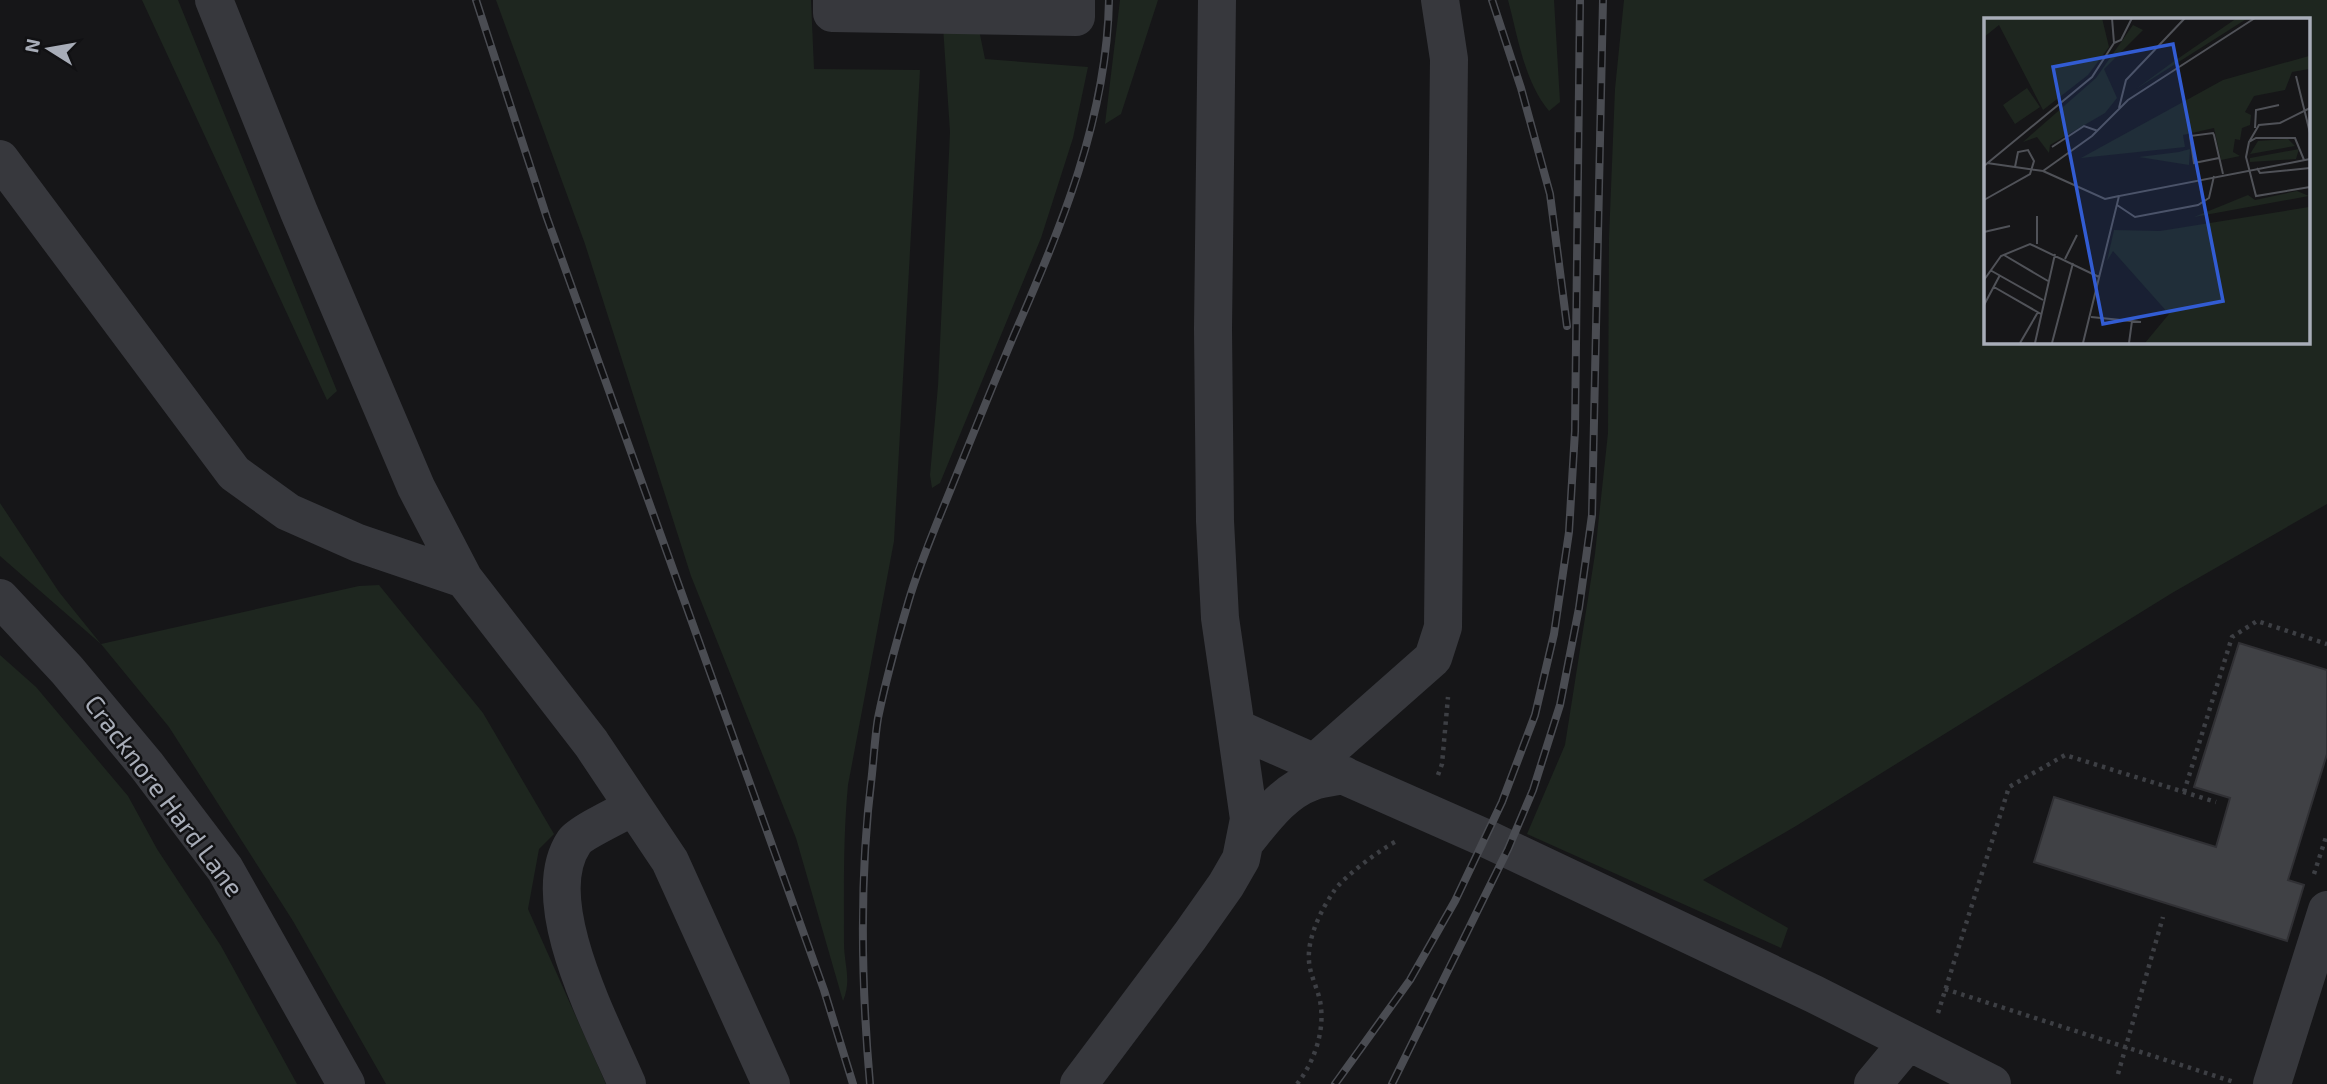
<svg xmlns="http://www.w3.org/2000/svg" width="2327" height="1084" viewBox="0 0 2327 1084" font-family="'Exo 2',sans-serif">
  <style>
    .green { fill: #1e261f; fill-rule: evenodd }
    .building { fill: #404145; stroke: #303034; stroke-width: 2 }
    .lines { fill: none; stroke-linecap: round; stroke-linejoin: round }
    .path { stroke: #3d3f44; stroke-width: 4.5; stroke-dasharray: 3.5 5; stroke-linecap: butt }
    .minor { stroke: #37383d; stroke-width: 38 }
    .rail-casing { stroke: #4a4c52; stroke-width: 8 }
    .rail { stroke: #111113; stroke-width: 5; stroke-dasharray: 16; stroke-linecap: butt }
    .labels { text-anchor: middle; stroke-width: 5; stroke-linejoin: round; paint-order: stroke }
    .street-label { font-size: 26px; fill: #a8adb8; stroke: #111113 }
    .inset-road { fill: none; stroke: #505258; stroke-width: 2 }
    .view { fill: #325cd3; fill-opacity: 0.15; stroke: #325cd3; stroke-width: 3.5 }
    .inset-edge { fill: none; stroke: #a8adb8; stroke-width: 3.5 }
  </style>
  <rect width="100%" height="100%" fill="#161618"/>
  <!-- green -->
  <path class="green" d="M142,0H178L337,391L327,400Z
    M496,0H811L814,69L920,70L894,541L848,785C843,837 844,890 844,943C844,965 852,980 843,1001L796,838L691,576L585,244Z
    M1120,0H1158L1121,114L1105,124Z
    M1508,0H1554L1560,102L1549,111C1524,81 1518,37 1508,0Z
    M1624,0H2327V504L2172,593L1796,826L1703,880L1788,928L1781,948L1527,834L1565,745L1595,554L1608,433L1609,238L1615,89ZM1986,19H2308V341H1986Z
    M978,25L985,59L1088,67L1073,138L1041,238L940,483L932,488L930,475L938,386L950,132L943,26Z
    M0,503L59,592L101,644L359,586L379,585L483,713L554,834L539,849L528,909L606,1084H386L293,921L169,727L101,644L0,556Z
    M0,655L36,687L128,796L157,849L221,946L297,1084H0Z"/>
  <!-- building -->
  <path class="building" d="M2239,643L2327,670V754L2288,880L2304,885L2287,941L2034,862L2054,797L2216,847L2230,798L2194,787Z"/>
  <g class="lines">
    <!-- path -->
    <path class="path" d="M1438,775L1442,764L1448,697
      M2184,792L2232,637L2257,621L2327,644
      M2314,874L2327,834
      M1945,989L2234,1082
      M1938,1013L2009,787L2065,755L2216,802
      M2118,1074L2163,917
      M1297,1084C1313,1064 1324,1034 1321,1008C1320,992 1310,977 1309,961C1307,938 1321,910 1334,891C1342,878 1382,848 1397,841"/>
    <!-- minor -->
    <path class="minor" d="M214,0L299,212L416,487L464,579L591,743L670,861L771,1084
      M832,0V13L1076,17V0
      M1217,0L1213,329L1215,521L1220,618L1236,728L1485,838L1814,994L1992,1084
      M0,159L234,473L288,512L358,543L464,579
      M0,598L67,670L147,766L225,869L346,1084
      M1313,764L1433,658L1443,627L1449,59L1440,0
      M1246,841C1264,819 1283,792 1311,782C1321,778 1333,777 1344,775
      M627,1084C602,1025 534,901 574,842C580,833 622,813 633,807
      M1079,1084L1190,936L1226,885L1241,859L1249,819L1236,728
      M1873,1084L1908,1042
      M2272,1084L2327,910"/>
    <!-- rail casing -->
    <g class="rail-casing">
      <path id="rail" d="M476,0L547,218L824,990L853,1084
        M1492,0L1521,88L1550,194L1567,326
        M870,1084C861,981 859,877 872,774C874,755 875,736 878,718C886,679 897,640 908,603C919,565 935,528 950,491C971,439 992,387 1014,335C1061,228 1107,118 1109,0
        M1335,1084L1410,980L1455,901L1502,802L1535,715L1554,634L1569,532L1575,431L1580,0
        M1392,1084L1508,849L1533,790L1560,705L1579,608L1592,515L1603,0"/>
    </g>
    <!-- rail -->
    <use href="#rail" class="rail"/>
  </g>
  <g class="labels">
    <!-- street labels -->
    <g class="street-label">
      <text transform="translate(164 796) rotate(53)" y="9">Cracknore Hard Lane</text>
    </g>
  </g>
  <!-- overview -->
  <g transform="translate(1984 18)">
    <rect width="326" height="326" fill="#161618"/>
    <path d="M0,0H118L125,29L104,57L59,92L15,7L0,19ZM253,0H264L152,71L189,44ZM149,7L159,12L120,51L133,80L121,95L66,127L65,135L53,119L39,124L112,60ZM325,38V51L308,54L301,72L270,78L261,94L267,97L266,107L258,110L256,122L251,121L249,134L256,138L237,142L230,110L199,117L201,129L97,140L239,62ZM43,70L56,89L31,106L19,87ZM304,121L311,128L266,136L274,123ZM206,131L205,147L155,139L195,134ZM315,131L312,141L266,144V140ZM313,173L325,178L210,199L264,177L271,182ZM325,189V325H161L185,296L129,233L123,243L130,212L176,213Z" fill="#1e261f"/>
    <path class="inset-road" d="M130,25L137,22L148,0M312,58L326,115M135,90L142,62L201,0M271,110L272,92L295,87M265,124L275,107L296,105L326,90M68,129L100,108L114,113M235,140L210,145L206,118L229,115L230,117L239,156M320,142L311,120H272L265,124L262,139L272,178L326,169M3,145L59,153L108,118L144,82L271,0M0,148L108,59L130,25L128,0M273,150L276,155L326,150M59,153L121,181L135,178M0,182L46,156L50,143L44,132L34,134L31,149M133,187L151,199L214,187L225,180L230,158M0,214L26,208M53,226V198M20,237L64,263M81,241L93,217M6,252L59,282M0,262L17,238L46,226L115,259M10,269L57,296M0,287L16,257M107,299L157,304M36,325L54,294M51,325L71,236M68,325L89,245M99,325L135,178L326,141M145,325L148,303"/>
    <path class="view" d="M189,26L239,283L119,306L69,49Z"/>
    <rect width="326" height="326" class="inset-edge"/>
  </g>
  <!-- north arrow -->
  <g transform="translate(49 49) rotate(281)" stroke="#111113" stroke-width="5" paint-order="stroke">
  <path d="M0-5L12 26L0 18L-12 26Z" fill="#a8adb8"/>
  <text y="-10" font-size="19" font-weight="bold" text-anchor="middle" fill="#a8adb8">N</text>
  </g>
</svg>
